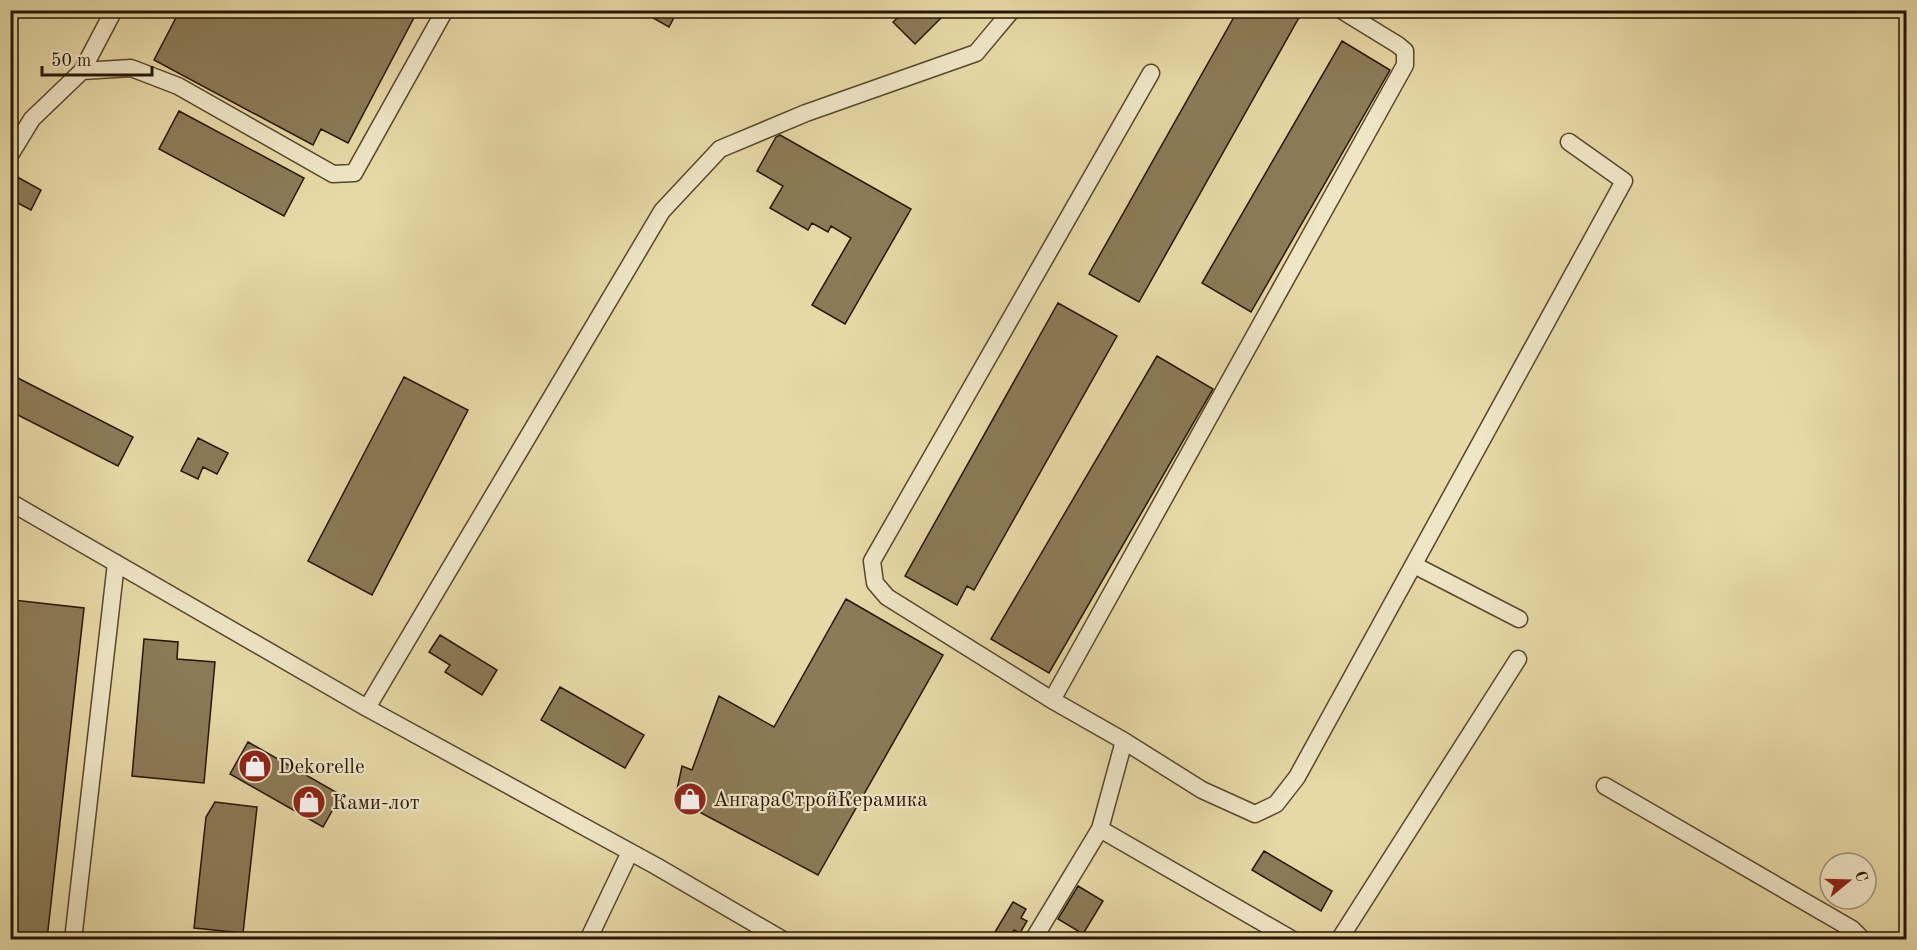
<svg xmlns="http://www.w3.org/2000/svg" width="1917" height="950" viewBox="0 0 1917 950" font-family="'Old Standard TT',serif">
  <style>
    .building { fill: #8b7b57; stroke: #271601; stroke-width: 1.5 }
    .lines { fill: none; stroke-linecap: round; stroke-linejoin: round }
    .minor-casing { stroke: #57472a; stroke-width: 19 }
    .minor { stroke: #efe6c6; stroke-width: 16 }
    .labels { text-anchor: middle; stroke-width: 4.5; stroke-linejoin: round; paint-order: stroke }
    .poi-label { font-size: 21px; fill: #271601; stroke: #efe6c6; text-anchor: start }
  </style>
  <rect width="100%" height="100%" fill="#e7d9a7"/>
  <filter id="stains"><feTurbulence type="fractalNoise" baseFrequency=".00333" numOctaves="4"/><feColorMatrix values="0 0 0 0 .2 0 0 0 0 .09 0 0 0 0 .02 0 0 0 .5 -.17"/></filter>
  <radialGradient id="worn" r=".72"><stop offset=".6" stop-color="#630" stop-opacity="0"/><stop offset="1" stop-color="#630" stop-opacity=".3"/></radialGradient>
  <!-- building -->
  <path class="building" d="M180,10H418L348,143L321,129L313,145L154,60Z
    M639,10H678L669,27Z
    M906,10H949L915,44L893,22Z
    M1238,10H1295L1301,14L1139,302L1089,274Z
    M1342,41L1390,70L1251,312L1202,283Z
    M179,111L304,178L284,216L159,149Z
    M780,135L911,209L845,324L812,305L851,238L831,226L828,232L812,223L808,230L770,208L783,186L757,171L776,137Z
    M10,173L41,190L31,210L10,199Z
    M1058,303L1117,336L974,590L967,586L957,605L905,576Z
    M1157,356L1213,389L1049,673L991,639Z
    M10,374L133,437L118,466L10,411Z
    M404,377L468,410L372,595L308,561Z
    M198,438L228,453L217,474L203,467L198,479L181,471Z
    M846,599L943,655L818,875L675,799L682,766L692,770L719,696L774,727Z
    M13,600L84,608L47,939H10V622Z
    M440,635L497,670L482,695L445,672L450,665L429,652Z
    M144,639L178,642L177,659L215,662L204,783L132,776Z
    M560,687L644,735L625,768L541,720Z
    M248,742L341,795L323,827L230,774Z
    M215,802L257,807L243,933L194,928L206,817Z
    M1264,851L1332,891L1321,911L1252,870Z
    M1078,886L1103,901L1083,934L1058,919Z
    M1013,902L1026,909L1021,918L1027,921L1020,933L1014,930L1009,939L995,932Z"/>
  <g class="lines">
    <!-- minor casing -->
    <g class="minor-casing">
      <path id="minor" d="M82,71L131,68L178,86L333,174L354,173L445,10
        M10,155L32,119L82,71L114,10
        M10,502L367,708L656,866L783,940
        M1414,565L1519,619
        M1052,700L1405,65V51L1398,45L1341,10
        M367,708L662,211L720,149L806,113L976,53L1012,10
        M1124,741L1202,790L1255,814L1276,804L1297,777L1624,181L1569,142
        M1605,786L1852,929L1863,940
        M1100,829L1124,741L1052,700L887,597L875,583L872,561L1151,73
        M73,940L116,563
        M588,940L630,852
        M1033,940L1100,829L1293,940
        M1339,940L1518,659"/>
    </g>
    <!-- minor -->
    <use href="#minor" class="minor"/>
  </g>
  <!-- icons -->
  <defs>
    <g id="shop-disc" transform="scale(1.725)"><circle r="9.5" fill="#8f2418" stroke="#efe6c6"/><path d="M-5-2.5h2.3a2.7 3.5 0 0 1 5.4 0H5L5.5 6h-11ZM-1.5-2.5h3a1.5 2.3 0 0 0-3 0Z" fill="#fff"/></g>
  </defs>
  <g fill-rule="evenodd">
    <use href="#shop-disc" x="255" y="766"/>
    <use href="#shop-disc" x="690" y="799"/>
    <use href="#shop-disc" x="309" y="802"/>
  </g>
  <g class="labels">
    <!-- poi labels -->
    <g class="poi-label">
      <text x="278" y="773">Dekorelle</text>
      <text x="713" y="806">АнгараСтройКерамика</text>
      <text x="332" y="809">Ками-лот</text>
    </g>
  </g>
  <!-- margin -->
  <rect width="1917" height="950" fill="none" stroke="#e7d9a7" stroke-width="36"/>
  <rect x="12" y="12" width="1893" height="926" fill="none" stroke="#271601" stroke-width="3"/>
  <rect x="18" y="18" width="1881" height="914" fill="none" stroke="#271601" stroke-width="1.5"/>
  <!-- north arrow -->
  <g transform="translate(1848 881) rotate(71)"><circle r="28" fill="#efe6c6" stroke="#9f9377" stroke-width="1.5"/>
  <path d="M0-4.5L10 22L0 15L-10 22Z" fill="#8f2418"/>
  <text y="-9" font-size="16" font-weight="bold" text-anchor="middle" fill="#271601">С</text>
  </g>
  <!-- scale -->
  <path d="M42 66v9h110v-9" fill="none" stroke="#271601" stroke-width="3"/>
  <text x="51" y="66" font-size="18" fill="#271601" stroke="#efe6c6" stroke-width="4.5" paint-order="stroke">50 m</text>
  <rect width="100%" height="100%" filter="url(#stains)"/>
  <rect width="100%" height="100%" fill="url(#worn)"/>
</svg>
